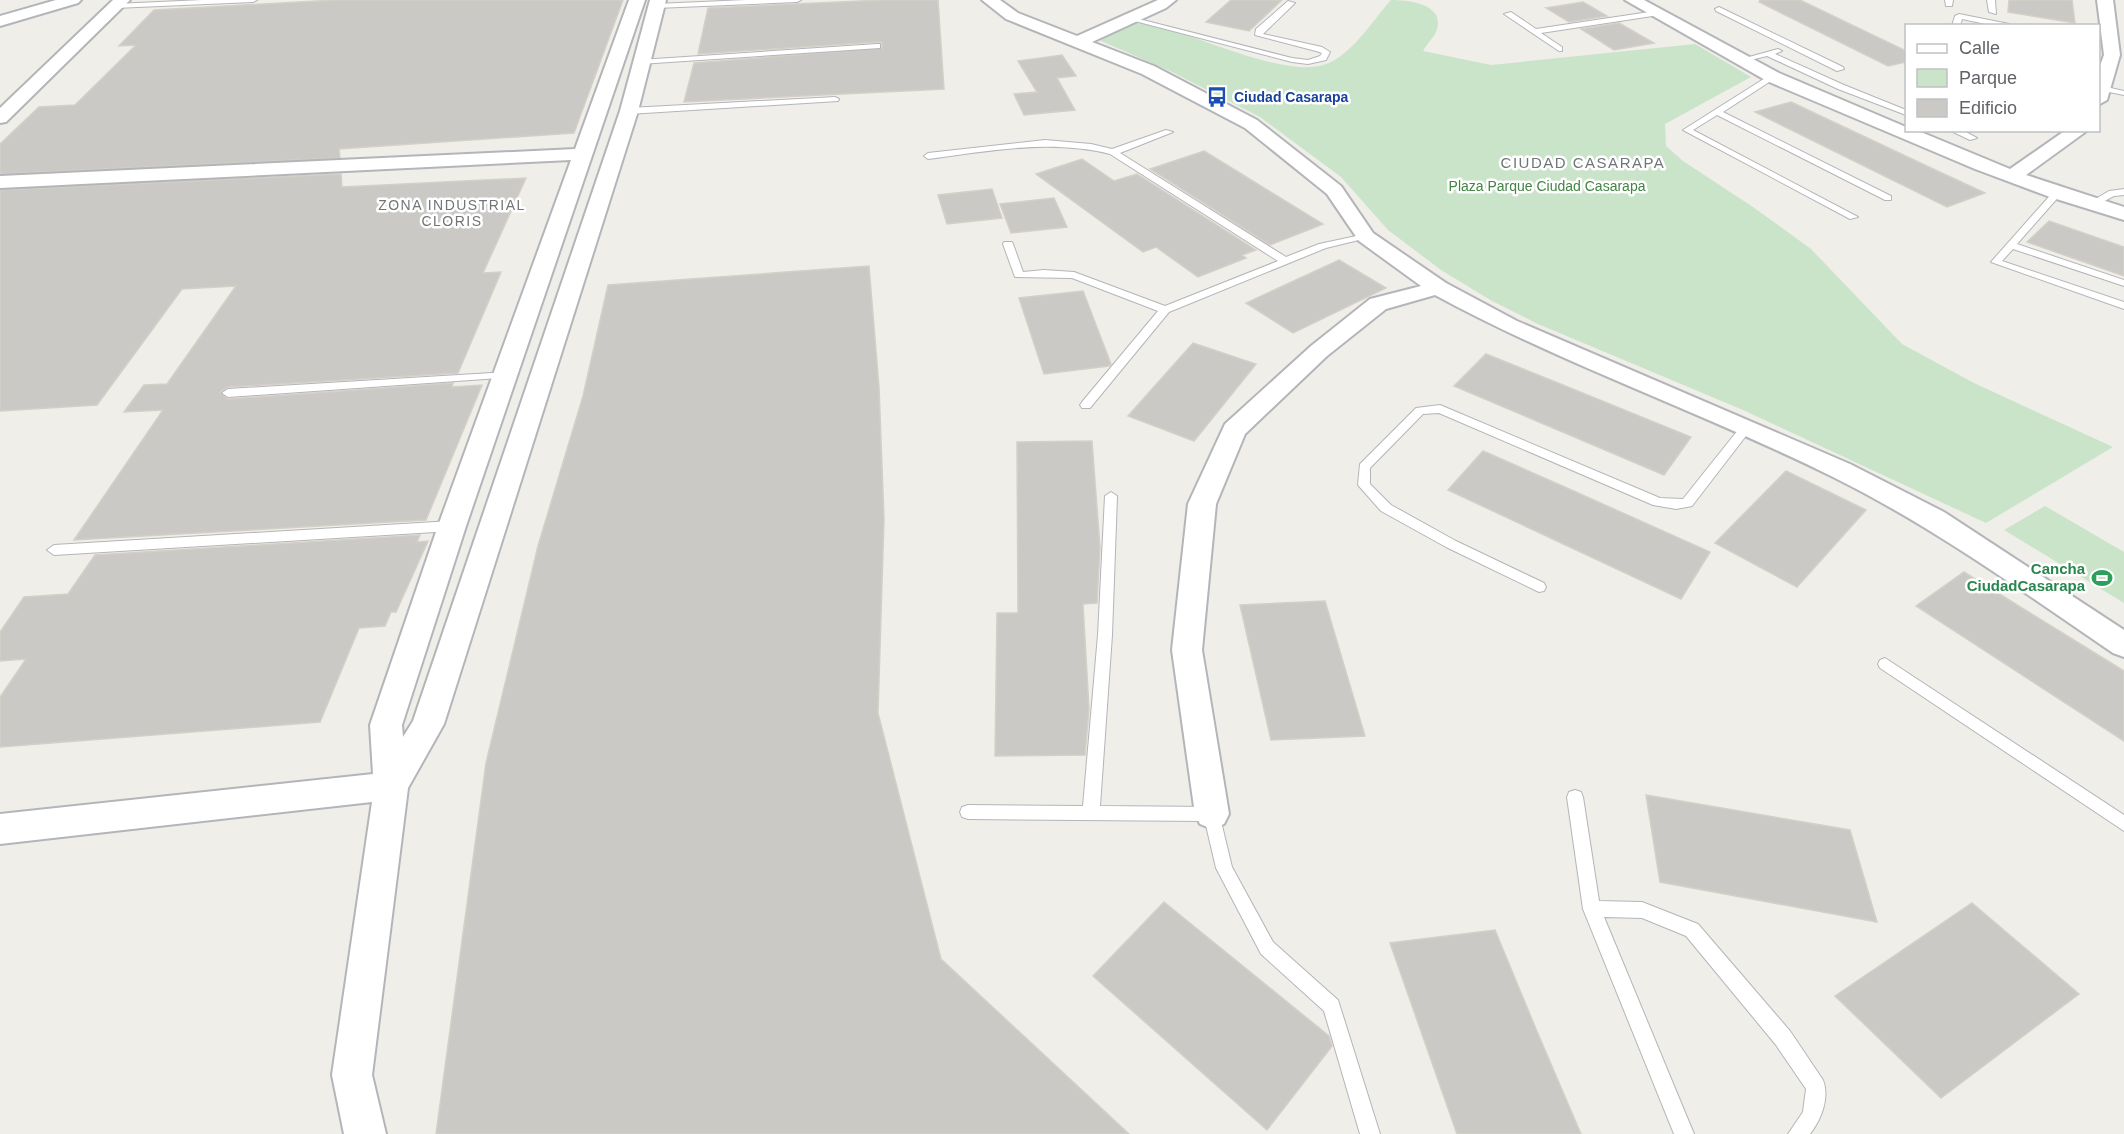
<svg xmlns="http://www.w3.org/2000/svg" width="2124" height="1134" viewBox="0 0 2124 1134" font-family="Arial,sans-serif">
  <style>
    .green { fill: #cae4c9 }
    .building { fill: #cbc9c5; stroke: #d4d0c8; stroke-width: 1.5 }
    .lines { fill: none; stroke-linecap: round; stroke-linejoin: round }
    .lane-casing { stroke: #b4b5b9; stroke-width: 2 }
    .street-casing { stroke: #b4b5b9; stroke-width: 4 }
    .lane { fill: #fff; fill-rule: evenodd }
    .street { fill: #fff; fill-rule: evenodd }
    .labels { text-anchor: middle; stroke-width: 5; stroke-linejoin: round; paint-order: stroke }
    .far-transit-label { font-size: 14px; font-weight: bold; fill: #164399; stroke: #fff; text-anchor: start }
    .far-park-label { font-size: 14px; fill: #438344; stroke: #fff }
    .far-neighbourhood-label { font-size: 14px; letter-spacing: 1.5px; fill: #717579; stroke: #fff }
    .far-quarter-label { font-size: 15px; letter-spacing: 1.5px; fill: #717579; stroke: #fff }
    .leisure-label { font-size: 15px; font-weight: bold; fill: #27864d; stroke: #fff; text-anchor: end }
  </style>
  <rect width="100%" height="100%" fill="#f0eee9"/>
  <!-- green -->
  <path class="green" d="M1391,0C1409,0 1447,4 1436,32C1433,38 1426,45 1423,51L1491,65L1695,44L1751,77L1665,124L1666,146L1683,161L1753,207L1811,249L1902,344L1974,383L2113,447L1986,523L1743,410L1538,324L1492,301L1441,270L1388,230L1341,177L1260,117L1172,72L1099,40C1110,35 1130,22 1142,23C1189,29 1289,84 1331,62C1355,50 1373,20 1391,0Z
    M2045,506L2124,552V603L2004,530Z"/>
  <!-- building -->
  <path class="building" d="M335,0H623L574,133L339,149L340,158L0,174V144L39,107L75,105L136,45L119,46L154,10Z
    M882,0H938L944,89L684,102L694,63L882,48V42H877L698,54L708,8Z
    M1231,0H1282L1249,31L1206,22Z
    M1760,0H1800L1906,51V62L1888,66L1759,2Z
    M2009,0H2072L2075,23L2008,12Z
    M1583,2L1607,16L1569,22L1546,8Z
    M1619,23L1654,43L1614,50L1581,29Z
    M1062,55L1076,76L1057,78L1075,110L1024,115L1014,94L1037,92L1018,61Z
    M1791,102L1931,168L1985,193L1947,207L1755,112Z
    M1204,151L1243,175L1323,224L1270,245L1150,169Z
    M1082,159L1114,181L1137,174L1256,250L1242,255L1246,258L1198,277L1156,247L1143,252L1036,174Z
    M341,174L342,187L526,178L483,273L501,272L458,373L228,387L220,392L228,399L453,383L452,387L482,385L426,520L74,540L163,410L124,412L144,385L167,384L236,286L182,289L97,405L0,411V190Z
    M992,189L1002,218L947,224L938,195Z
    M1054,198L1067,227L1011,233L1000,204Z
    M2049,221L2124,247V276L2027,242Z
    M1339,260L1386,288L1293,333L1246,303Z
    M869,266L879,387L884,519L878,713L941,959L1129,1134H436L486,763L538,546L583,396L608,285Z
    M1083,291L1111,364L1109,366L1044,374L1019,298Z
    M1193,343L1256,364L1194,441L1128,416Z
    M1486,354L1553,381L1691,437L1664,475L1454,386Z
    M1092,441L1100,548L1097,603L1083,604L1089,709L1085,755L995,756L997,613H1018L1017,442Z
    M1483,451L1567,488L1710,552L1681,599L1448,490Z
    M1786,471L1866,510L1797,587L1715,543Z
    M420,535L417,542L428,541L396,612H391L385,626L359,628L320,722L0,747V697L26,659L0,661V632L24,597L68,594L95,555Z
    M1964,572L2124,671V741L1916,606Z
    M1325,601L1365,736L1271,740L1240,605Z
    M1646,795L1850,830L1877,922L1660,882Z
    M1164,902L1329,1036L1332,1046L1267,1130L1093,976Z
    M1972,903L2079,994L1941,1098L1835,996Z
    M1495,930L1536,1029L1581,1134H1457L1390,943Z"/>
  <g class="lines">
    <!-- lane casing -->
    <g class="lane-casing">
      <path id="lane" d="M203,0H257L253,2L115,8L111,6L115,4Z
        M746,0H801L797,2L656,8L652,6L656,4Z
        M1945,0H1953L1952,6H1946Z
        M1987,0H1995L1996,14L1989,12Z
        M1288,1L1295,3L1263,34L1322,47L1330,52L1326,60L1308,64L1292,62L1127,19L1131,17L1292,58L1308,60L1320,56L1322,53L1316,51L1255,35L1256,29Z
        M1719,7L1843,67L1844,69L1837,71L1716,11L1715,9Z
        M1656,11L1660,13L1659,15L1541,33L1562,47V51H1559L1504,14L1511,12L1536,29Z
        M1959,14L2009,24L2012,26H1995L1962,19L1960,26H1952L1955,16Z
        M877,44H880V48L640,64L636,62L640,60Z
        M1778,49L1782,51L1775,54L1844,85L1906,110V115L1838,89L1767,56L1742,62L1738,60Z
        M1770,75L1777,77L1723,112L1891,196V200H1885L1717,115L1693,130L1858,217L1850,219L1683,130Z
        M2102,86L2124,91V95L2099,90L2098,87Z
        M835,97L839,99L838,101L629,114L625,111L629,108Z
        M1166,130L1173,132L1120,153L1286,257L1319,244L1366,234L1371,237L1326,248L1169,312L1090,408H1082L1080,405L1082,402L1158,311L1072,278L1015,277L1003,244L1004,242H1012L1013,244L1023,272L1044,270L1074,272L1165,306L1278,261L1110,154C1049,139 989,151 928,159L924,156L928,153L1045,140L1091,144L1112,149Z
        M1949,130H1962L1977,138L1970,140Z
        M2124,189V195L2114,196L2095,206L2087,204L2109,191Z
        M2054,191L2062,193L2017,244L2124,280V286L2013,249L2002,261L2124,302V309L1991,262Z
        M508,372L514,375L512,377L228,397L222,393L228,389Z
        M1440,405L1660,498L1683,499L1742,425H1750L1752,428L1692,506L1676,509L1653,505L1439,413L1423,414L1370,468V484L1391,505L1456,541L1544,583L1546,587L1544,591L1539,592L1446,547L1381,511L1358,485L1360,464L1416,408Z
        M1111,492L1117,496L1112,635L1100,806L1212,807L1218,809L1232,867L1273,942L1338,1000L1380,1134H1360L1324,1011L1261,954L1216,868L1205,821L968,819L962,817L960,812L962,807L968,805L1083,806L1098,635L1105,496Z
        M452,521L459,526L452,531L54,555L47,550L54,545Z
        M1885,658L2124,815V831L1880,668L1878,664L1880,660Z
        M1575,790L1581,792L1583,797L1599,901L1642,902L1698,924L1790,1031L1823,1080C1830,1098 1821,1120 1810,1134H1788L1803,1112L1806,1089L1776,1045L1686,936L1642,918L1604,917L1694,1134H1674L1583,909L1567,797L1569,792Z"/>
    </g>
    <!-- street casing -->
    <g class="street-casing">
      <path id="street" d="M56,0H81L78,3L0,26V16Z
        M113,0H130L6,122L0,123V108Z
        M629,0H645L466,526L402,725L403,737L413,721L620,111L650,0H666L638,111L444,724L408,788L372,1075L386,1134H344L332,1075L372,802L0,844V814L373,774L370,725L438,526L571,160L0,188V176L575,149Z
        M982,0H1000L1018,13L1077,36L1158,0H1176L1166,8L1092,42L1154,66L1257,120L1341,186L1373,233L1446,283L1517,321L1850,464L1944,512L2124,630V657L2113,653C2022,591 1932,526 1833,477C1702,412 1564,365 1435,295L1386,309L1327,356L1245,434L1216,504L1202,650L1229,814L1224,824L1212,829L1200,824L1195,814L1172,650L1188,504L1225,424L1311,346L1370,299L1421,286L1359,241L1327,194L1245,128L1142,74L1006,19Z
        M1625,0H1644L1779,73L1906,127V130H1916L2010,169L2066,130H2088L2026,175L2124,207V220L2050,197L1975,169L1767,81Z
        M2097,0H2113L2120,55L2107,100L2098,105V71L2104,55Z"/>
    </g>
    <!-- lane -->
    <use href="#lane" class="lane"/>
    <!-- street -->
    <use href="#street" class="street"/>
  </g>
  <!-- icons -->
  <defs>
    <g id="bus-bare" transform="scale(1.62)"><path d="M-5-6H5V4H4V6H2V4H-2V6H-4V4H-5ZM-3.5-4V0h7V-4ZM-3.5 1.2v1.5H-2V1.2ZM2 1.2v1.5H3.5V1.2Z" fill="#1a4fb4" stroke="#fff" stroke-width="2.5" paint-order="stroke"/></g>
    <g id="stadium-bare" transform="scale(1.62)"><path d="M0-5a6.5 5 0 1 0 0 10a6.5 5 0 1 0 0-10ZM-3.5-1.8h7v3.6h-7Z" fill="#2e9e5b" stroke="#fff" stroke-width="2.5" paint-order="stroke"/></g>
  </defs>
  <g fill-rule="evenodd">
    <use href="#bus-bare" x="1217" y="97"/>
    <use href="#stadium-bare" x="2102" y="578"/>
  </g>
  <g class="labels">
    <!-- far-transit labels -->
    <g class="far-transit-label">
      <text x="1234" y="102">Ciudad Casarapa</text>
    </g>
    <!-- far-park labels -->
    <g class="far-park-label">
      <text x="1547" y="191">Plaza Parque Ciudad Casarapa</text>
    </g>
    <!-- far-neighbourhood labels -->
    <g class="far-neighbourhood-label">
      <text x="452" y="210">ZONA INDUSTRIAL<tspan x="452" dy="16">CLORIS</tspan></text>
    </g>
    <!-- far-quarter labels -->
    <g class="far-quarter-label">
      <text x="1583" y="168">CIUDAD CASARAPA</text>
    </g>
    <!-- leisure labels -->
    <g class="leisure-label">
      <text x="2085" y="574">Cancha<tspan x="2085" dy="17">CiudadCasarapa</tspan></text>
    </g>
  </g>
  <!-- legend -->
  <rect x="1905" y="24" width="195" height="108" fill="#ffffff" stroke="#bfc1c2" stroke-width="1.5"/>
  <rect x="1917" y="44" width="30" height="9" fill="#ffffff" stroke="#bfc1c2" stroke-width="1.5"/>
  <text x="1959" y="54" font-size="18" fill="#606367">Calle</text>
  <rect x="1917" y="69" width="30" height="18" fill="#cae4c9" stroke="#bfc1c2" stroke-width="1.5"/>
  <text x="1959" y="84" font-size="18" fill="#606367">Parque</text>
  <rect x="1917" y="99" width="30" height="18" fill="#cbc9c5" stroke="#bfc1c2" stroke-width="1.5"/>
  <text x="1959" y="114" font-size="18" fill="#606367">Edificio</text>
</svg>
